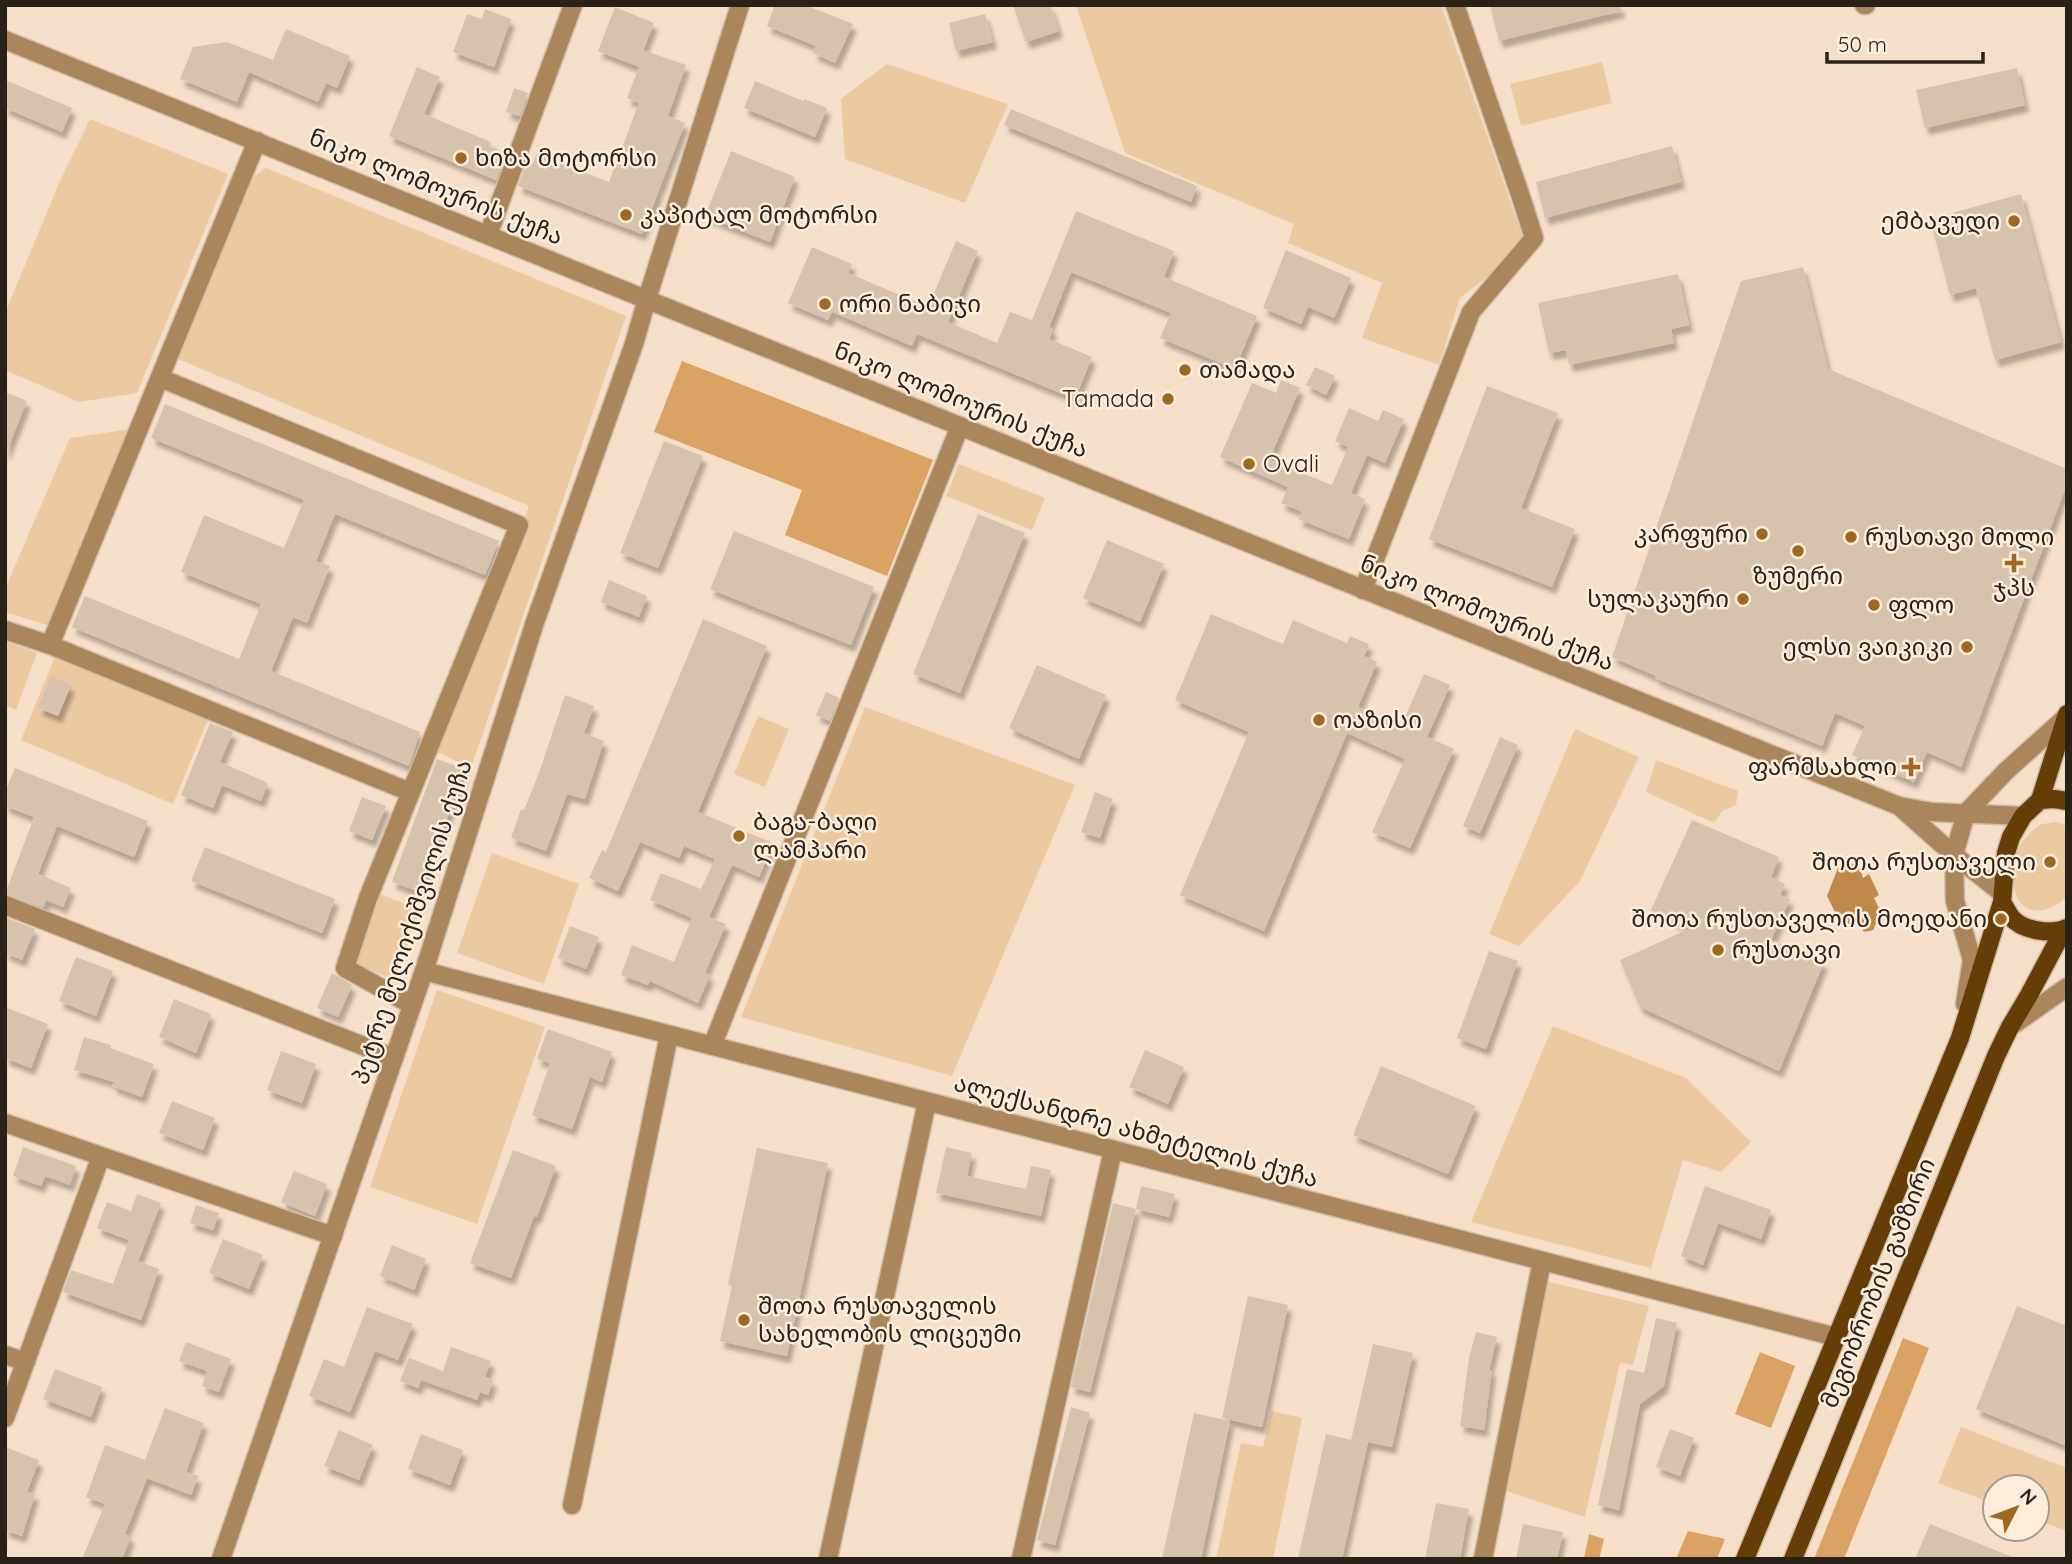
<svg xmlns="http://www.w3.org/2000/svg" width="2072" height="1564" viewBox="0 0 2072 1564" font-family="Quicksand,'Noto Sans Georgian',sans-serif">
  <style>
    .green { fill: #edc9a2 }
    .forest { fill: #daa363 }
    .water { fill: #bf8949 }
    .building { fill: #d7c2ab; filter: url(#shadow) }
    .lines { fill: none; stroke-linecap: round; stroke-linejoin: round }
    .minor-casing { stroke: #d0bda8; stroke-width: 21 }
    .tertiary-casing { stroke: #d0bda8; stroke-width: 21 }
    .primary-casing { stroke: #d0bda8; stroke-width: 21 }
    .minor { stroke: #ab855b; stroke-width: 18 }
    .tertiary { stroke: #ab855b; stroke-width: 18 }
    .primary { stroke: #653e07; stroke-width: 18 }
    .poi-dot { fill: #9e6822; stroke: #ffeddb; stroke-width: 2.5 }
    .labels { text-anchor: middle; stroke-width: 5; stroke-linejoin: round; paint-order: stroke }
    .poi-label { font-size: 24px; fill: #2a2219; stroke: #ffeddb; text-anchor: start }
    .street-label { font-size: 24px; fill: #2a2219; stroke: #ffeddb }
  </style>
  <defs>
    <filter id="shadow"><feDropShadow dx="4" dy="7" stdDeviation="2" flood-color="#0004"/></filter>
  </defs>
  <rect width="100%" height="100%" fill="#f5dfc8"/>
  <!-- green -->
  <path class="green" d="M1076,5H1441L1523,237L1496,270L1460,298L1439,365L1362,338L1382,283L1288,243L1294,224L1125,153Z
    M1602,62L1612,103L1521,126L1510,84Z
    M887,64L1008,104L965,203L845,159L841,99Z
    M90,119L228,174L137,393L79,402L5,370V313L60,181Z
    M266,168L626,316L471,768L433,750L529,506L178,359L247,181Z
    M131,429L50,626L5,612V589L70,438Z
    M959,464L1045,498L1032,530L946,496Z
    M5,641L37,653L16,710L5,705Z
    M56,654L209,717L173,804L21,740Z
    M865,707L1075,785L952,1076L741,1017Z
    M758,716L789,729L765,787L734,774Z
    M1575,729L1639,757L1580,881L1519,946L1489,934Z
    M1656,760L1738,791L1736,805L1722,811L1714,823L1646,792Z
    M2056,822L2067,825V896C2061,903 2053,908 2044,910C2010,916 2008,871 2018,849C2023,840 2031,830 2040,825C2045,823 2051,823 2056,822Z
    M492,853L579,884L544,984L457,953Z
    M372,891L420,910L396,981L350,961Z
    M437,990L545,1027L477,1224L370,1187Z
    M1553,1026L1686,1078L1751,1142L1721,1172L1683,1160L1651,1268L1471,1222Z
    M1542,1280L1649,1306L1633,1365L1620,1363L1585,1517L1500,1489Z
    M1271,1411L1302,1418L1273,1559H1216L1241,1443L1263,1447Z
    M1961,1427L2067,1468V1531L2037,1520V1487H1995V1504L1938,1483Z"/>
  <!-- forest -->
  <path class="forest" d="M682,361L933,460L887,576L785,535L802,490L654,432Z
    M1903,1338L1929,1348L1844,1559H1814Z
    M1760,1352L1795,1366L1771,1428L1735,1414Z
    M1688,1531L1725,1539L1717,1559H1676Z
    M1589,1534L1604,1539L1599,1559H1584Z"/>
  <!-- water -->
  <path class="water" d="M1841,860L1859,866L1863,878L1869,874L1879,895L1874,898L1881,912L1873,930L1864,932L1861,927L1840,922L1827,896Z"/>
  <!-- building -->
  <path class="building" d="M775,5H805L853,24L835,63L813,53L816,46L767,26Z
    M1013,5H1050L1059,31L1026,42Z
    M1490,5H1620L1621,11L1499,41Z
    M615,7L654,23L643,50L686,65L668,116L685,123L642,234L518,186L527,161L533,164L536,154L609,182L639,103L627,98L639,67L598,51Z
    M485,9L511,19L494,67L453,52L467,14L482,19Z
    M985,14L993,42L956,51L949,23Z
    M286,29L350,56L337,88L326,83L318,102L249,72L237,102L180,79L193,47L227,42L273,60Z
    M417,67L440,77L424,114L491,142L489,146L506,153L496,180L389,136Z
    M2017,68L2025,105L1925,128L1916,90Z
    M5,80L72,108L62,132L5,108Z
    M755,81L803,101L804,99L827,108L815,137L744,108Z
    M514,88L528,93L520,116L506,112Z
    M1011,109L1197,186L1191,202L1004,125Z
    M1672,146L1681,182L1545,218L1536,182Z
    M731,151L795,177L770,242L705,216Z
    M2021,194L2061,342L1995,360L1976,288L1950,295L1930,219Z
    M1076,211L1174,251L1164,277L1257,316L1235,369L1160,338L1171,313L1071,272L1049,327L1053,329L1049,339L1092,357L1075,399L917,334L912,346L832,312L828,320L788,303L812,247L852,264L848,273L928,307L956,241L978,251L948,322L997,343L1010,312L1032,320Z
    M1286,250L1351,278L1334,318L1308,307L1301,324L1263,308Z
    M1803,267L1828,369L2067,469V484L1961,767L1927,752L1914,782L1852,755L1865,726L1835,713L1822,746L1655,678L1656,676L1612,657L1741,281Z
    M1678,274L1689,325L1671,329L1674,343L1569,365L1566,350L1549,353L1538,303Z
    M1315,367L1335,376L1326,395L1306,385Z
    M1281,380L1300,388L1269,460L1332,485L1348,447L1335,441L1349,408L1378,421L1383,410L1404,419L1385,463L1367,455L1351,493L1365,499L1349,539L1298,519L1302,512L1281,503L1288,487L1220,457L1252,383L1276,393Z
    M1487,386L1558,413L1521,508L1575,529L1552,587L1429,539Z
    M5,392L27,401L6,453H5Z
    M165,404L499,541L485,575L335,514L316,561L330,566L307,623L293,617L271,671L420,732L409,766L72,627L85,596L239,659L261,604L181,572L204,515L284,548L304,500L151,438Z
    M664,441L703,456L658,568L620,553Z
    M978,514L1025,533L960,693L913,674Z
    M734,531L874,587L851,645L710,589Z
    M1107,540L1164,564L1140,622L1083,598Z
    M609,580L647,596L639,617L601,602Z
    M1211,614L1283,644L1293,620L1347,643L1350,636L1369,644L1364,656L1377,662L1358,707L1401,726L1424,674L1450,685L1427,737L1454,749L1410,848L1372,832L1405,759L1347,733L1264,931L1180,895L1249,732L1175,700Z
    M703,619L767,646L698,812L773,843L759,877L732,865L709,917L726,924L705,973L710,975L698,1003L650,981L648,985L621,975L632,945L674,962L692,918L650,900L661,873L701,889L715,859L684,846L679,858L640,842L618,891L589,878L602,850L606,852Z
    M1037,665L1106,695L1079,759L1009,728Z
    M51,676L71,685L58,716L38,708Z
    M826,692L839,698L830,721L816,715Z
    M565,695L594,706L584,733L604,741L585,799L567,794L546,851L511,838L521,809L524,810L539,773Z
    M210,723L233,732L220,762L268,783L261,801L222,785L213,808L181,795Z
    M1500,737L1518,745L1480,833L1463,826Z
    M437,759L465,769L420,892L392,882Z
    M15,768L148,821L134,857L57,826L38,874L71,888L63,907L46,900L43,908L5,894L34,817L5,806V792Z
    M1095,792L1113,799L1100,838L1081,832Z
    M362,797L386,806L372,840L349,831Z
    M1692,820L1779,857L1771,877L1785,884L1780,895L1790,899L1771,940L1824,962L1779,1071L1640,1007L1620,960L1691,928L1650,912Z
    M205,847L335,899L322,933L191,881Z
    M5,917L35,929L22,960L5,953Z
    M570,926L599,937L586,969L558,958Z
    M1489,951L1518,961L1486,1049L1457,1038Z
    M76,957L113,971L96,1016L59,1001Z
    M332,973L352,985L338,1017L317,1008Z
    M174,999L211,1014L196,1053L159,1037Z
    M5,1007L48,1024L31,1068L5,1058Z
    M548,1029L612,1052L602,1082L590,1077L572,1129L532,1115L550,1063L537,1059Z
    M84,1037L111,1045L110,1048L154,1064L142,1097L112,1086L114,1082L74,1070Z
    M1145,1050L1184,1067L1168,1104L1129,1087Z
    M281,1051L316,1064L302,1103L267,1090Z
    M1381,1066L1476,1106L1448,1174L1353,1135Z
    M172,1101L215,1118L203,1150L159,1133Z
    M23,1147L76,1166L70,1185L45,1176L41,1186L13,1176Z
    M946,1147L972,1153L967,1176L1026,1189L1031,1166L1051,1170L1041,1216L936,1193Z
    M757,1148L828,1163L787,1356L720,1341L732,1286L728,1285Z
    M513,1150L556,1166L537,1217L534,1216L511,1278L470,1263Z
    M294,1171L327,1184L315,1216L281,1202Z
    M1141,1186L1175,1194L1169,1217L1136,1209Z
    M1705,1186L1771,1210L1761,1239L1718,1223L1703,1265L1681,1256Z
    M137,1194L161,1203L138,1261L159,1269L141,1320L63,1292L71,1270L113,1284L129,1240L97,1228L107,1202L131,1211Z
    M1113,1203L1136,1209L1090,1392L1071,1387Z
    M196,1205L219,1213L213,1230L190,1223Z
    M223,1239L263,1255L249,1289L209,1273Z
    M392,1245L426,1259L414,1290L380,1276Z
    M1248,1296L1288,1305L1262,1427L1222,1418Z
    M2017,1306L2067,1326V1446L1976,1409Z
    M367,1307L413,1324L398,1360L375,1351L350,1412L309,1396L324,1359L344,1367Z
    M1656,1318L1677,1323L1664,1386L1640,1404L1619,1510L1598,1505L1627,1369L1644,1373Z
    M1476,1332L1497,1337L1489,1370H1492L1484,1430L1460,1426L1469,1358Z
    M186,1342L231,1359L219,1392L202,1386L207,1371L179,1361Z
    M1373,1344L1413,1353L1392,1447L1368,1442L1342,1559H1298L1326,1434L1351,1440Z
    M451,1347L491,1361L485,1377L493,1380L488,1395L480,1392L477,1400L421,1380L418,1388L400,1381L409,1358L443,1371Z
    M55,1369L102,1387L91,1417L43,1399Z
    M1071,1407L1090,1413L1055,1545L1037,1540Z
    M165,1408L204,1423L186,1472L198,1476L191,1495L147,1478L125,1534L131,1537L122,1559H82L105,1504L86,1497L105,1445L145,1460Z
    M1194,1413L1230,1421L1201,1559H1162Z
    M1670,1429L1694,1438L1680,1476L1656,1467Z
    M339,1430L373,1445L359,1480L324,1466Z
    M421,1434L463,1450L450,1485L408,1469Z
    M5,1447L39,1460L27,1492L35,1494L22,1536L5,1530Z
    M1436,1503L1469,1509L1460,1559H1425Z
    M1523,1524L1563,1532L1557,1559H1516Z
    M1930,1524L2015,1558V1559H1915Z"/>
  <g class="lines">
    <!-- minor casing -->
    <g class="minor-casing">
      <path id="minor" d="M1864,5H1866
        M488,235L573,5
        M647,299L740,5
        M160,378L519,525L368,898L345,968L412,1005
        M1363,590L1471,312L1534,238L1522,200L1455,5
        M5,630L50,645L410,792
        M50,645L257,141
        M5,905L394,1058
        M424,971L1836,1337
        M712,1046L960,426
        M5,1123L333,1236
        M5,1355L26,1362
        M5,1418L101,1156
        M572,1505L669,1035
        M828,1559L927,1102
        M1021,1559L1113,1150
        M1483,1559L1542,1261"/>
    </g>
    <!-- tertiary casing -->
    <g class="tertiary-casing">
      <path id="tertiary" d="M5,40L1899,806L1932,812L2023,816
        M1899,806L1954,855L2002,893
        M1965,1004L1972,960L1955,901L1954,855L1966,813L2006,771L2066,717
        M2010,1027L2067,987
        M221,1559L424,971L535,622L634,344L647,299"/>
    </g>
    <!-- primary casing -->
    <g class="primary-casing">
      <path id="primary" d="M2040,800L2054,799L2067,801
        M2002,902C2005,907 2008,913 2011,917C2022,931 2052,935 2067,928
        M1745,1559L1960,1038L2002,902L2006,853L2011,837L2023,816L2040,800L2067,714
        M1793,1559L1996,1056L2010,1027L2029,995L2063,931"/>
    </g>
    <!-- minor -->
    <use href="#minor" class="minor"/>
    <!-- tertiary -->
    <use href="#tertiary" class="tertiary"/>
    <!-- primary -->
    <use href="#primary" class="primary"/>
  </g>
  <!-- markers -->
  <g class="poi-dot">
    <circle cx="461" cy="158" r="7"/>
    <circle cx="626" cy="215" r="7"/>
    <circle cx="2014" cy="221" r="7"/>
    <circle cx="825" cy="304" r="7"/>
    <circle cx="1185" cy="370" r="7"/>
    <circle cx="1168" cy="399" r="7"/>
    <circle cx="1249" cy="464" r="7"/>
    <circle cx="1762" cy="534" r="7"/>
    <circle cx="1851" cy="537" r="7"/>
    <circle cx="1798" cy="551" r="7"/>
    <path d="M2010.5 552.5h7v7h7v7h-7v7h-7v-7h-7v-7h7z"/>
    <circle cx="1743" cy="599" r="7"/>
    <circle cx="1874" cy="605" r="7"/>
    <circle cx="1967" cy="647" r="7"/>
    <circle cx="1319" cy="720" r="7"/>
    <path d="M1907.5 756.5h7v7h7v7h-7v7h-7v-7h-7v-7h7z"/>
    <circle cx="739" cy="836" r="7"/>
    <circle cx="2050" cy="862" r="7"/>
    <circle cx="2001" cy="919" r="7"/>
    <circle cx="1718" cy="950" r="7"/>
    <circle cx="744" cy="1320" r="7"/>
  </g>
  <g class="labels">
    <!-- poi labels -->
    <g class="poi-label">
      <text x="475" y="166">ხიზა მოტორსი</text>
      <text x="640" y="223">კაპიტალ მოტორსი</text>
      <text x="2000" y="229" text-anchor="end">ემბავუდი</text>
      <text x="839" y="312">ორი ნაბიჯი</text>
      <text x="1199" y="378">თამადა</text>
      <text x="1154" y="407" text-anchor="end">Tamada</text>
      <text x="1263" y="472">Ovali</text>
      <text x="1748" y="542" text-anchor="end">კარფური</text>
      <text x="1865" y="545">რუსთავი მოლი</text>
      <text x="1798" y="584" text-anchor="middle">ზუმერი</text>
      <text x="2014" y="596" text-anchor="middle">ჯპს</text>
      <text x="1729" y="607" text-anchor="end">სულაკაური</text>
      <text x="1888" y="613">ფლო</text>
      <text x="1953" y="655" text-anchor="end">ელსი ვაიკიკი</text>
      <text x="1333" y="728">ოაზისი</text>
      <text x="1897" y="775" text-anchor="end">ფარმსახლი</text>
      <text x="753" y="830">ბაგა-ბაღი<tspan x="753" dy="28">ლამპარი</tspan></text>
      <text x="2036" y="870" text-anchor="end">შოთა რუსთაველი</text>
      <text x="1987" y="927" text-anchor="end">შოთა რუსთაველის მოედანი</text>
      <text x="1732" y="958">რუსთავი</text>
      <text x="758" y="1314">შოთა რუსთაველის<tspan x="758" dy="28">სახელობის ლიცეუმი</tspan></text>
    </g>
    <!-- street labels -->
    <g class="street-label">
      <text transform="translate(436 187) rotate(22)" y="8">ნიკო ლომოურის ქუჩა</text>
      <text transform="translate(961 400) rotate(22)" y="8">ნიკო ლომოურის ქუჩა</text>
      <text transform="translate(1487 613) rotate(22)" y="8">ნიკო ლომოურის ქუჩა</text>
      <text transform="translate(412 922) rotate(-72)" y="8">პეტრე მელიქიშვილის ქუჩა</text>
      <text transform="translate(1136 1131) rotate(15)" y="8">ალექსანდრე ახმეტელის ქუჩა</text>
      <text transform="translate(1878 1283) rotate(-68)" y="8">მეგობრობის გამზირი</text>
    </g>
  </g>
  <!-- border -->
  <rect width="2072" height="1564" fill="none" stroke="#2a2219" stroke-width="14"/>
  <!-- north arrow -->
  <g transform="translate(2016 1508) rotate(48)"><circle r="33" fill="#ffeddb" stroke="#aa9c8d" stroke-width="2"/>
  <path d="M0-5L12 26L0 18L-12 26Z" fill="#9e6822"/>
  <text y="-10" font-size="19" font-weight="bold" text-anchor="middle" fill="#2a2219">N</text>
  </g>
  <!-- scale -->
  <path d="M1827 52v10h156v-10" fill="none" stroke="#2a2219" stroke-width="3.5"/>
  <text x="1838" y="52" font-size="21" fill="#2a2219" stroke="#ffeddb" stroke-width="5" paint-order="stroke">50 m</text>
</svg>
